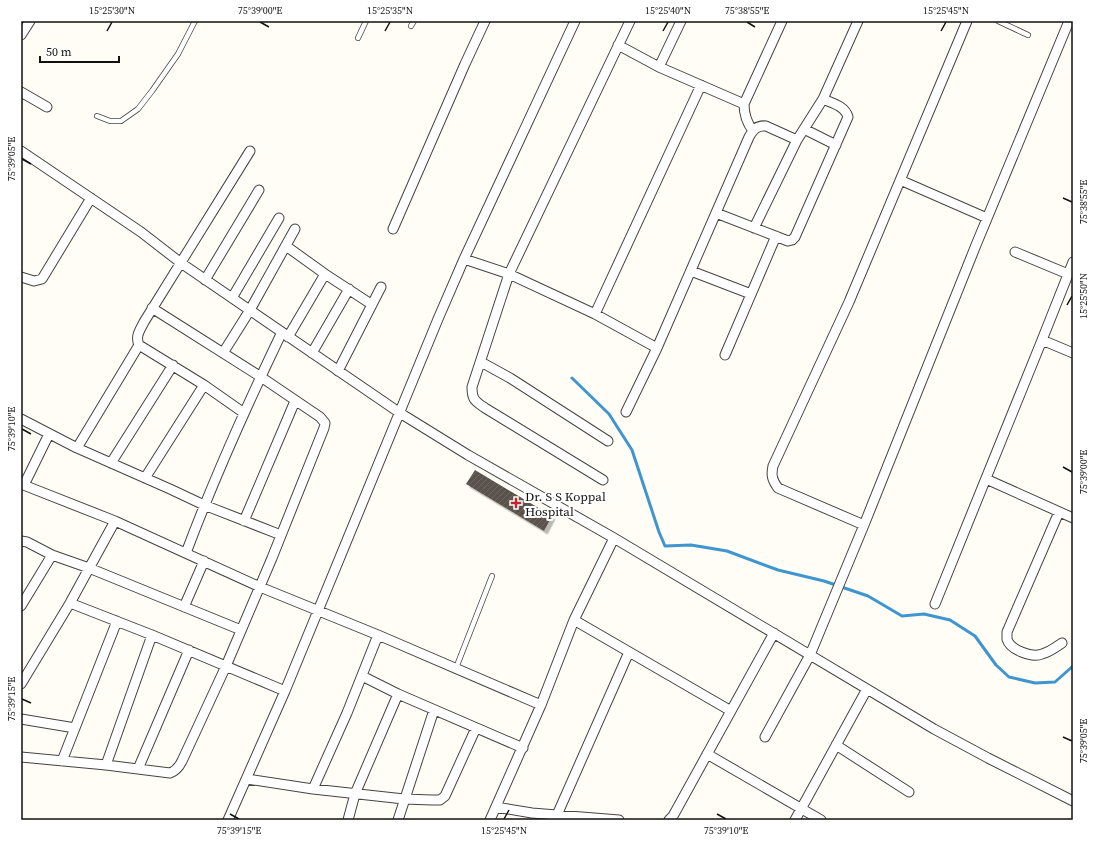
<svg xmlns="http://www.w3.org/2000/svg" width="1094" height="841" viewBox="0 0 1094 841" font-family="'Source Serif 4',serif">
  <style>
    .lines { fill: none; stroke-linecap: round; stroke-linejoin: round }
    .stream { stroke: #3f96cf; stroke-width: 3 }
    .building { fill: url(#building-hatch); filter: url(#shadow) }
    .service-casing { stroke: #444; stroke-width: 6 }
    .minor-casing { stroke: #444; stroke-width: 11 }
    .service { stroke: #fff; stroke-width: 4.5 }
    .minor { stroke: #fff; stroke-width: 9 }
    .ticks { fill: none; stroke: #111; stroke-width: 1.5 }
    .poi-dot { fill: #c4262e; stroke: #fff; stroke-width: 1.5 }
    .labels { text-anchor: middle; stroke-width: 4; stroke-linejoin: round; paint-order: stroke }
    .poi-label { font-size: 13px; fill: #111; stroke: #fff; text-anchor: start }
    .neatline { fill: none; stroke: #111; stroke-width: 1.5 }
    .ticks-label { font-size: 10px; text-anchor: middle; fill: #111 }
  </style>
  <defs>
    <pattern id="building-hatch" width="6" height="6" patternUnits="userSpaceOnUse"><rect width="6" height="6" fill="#5a524d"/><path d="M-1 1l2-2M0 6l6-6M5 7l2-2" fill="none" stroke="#6d6662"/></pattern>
    <filter id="shadow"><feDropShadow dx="3.5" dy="3.5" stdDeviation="0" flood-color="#0004"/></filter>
  </defs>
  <rect width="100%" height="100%" fill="#fffdf5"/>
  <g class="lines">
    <!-- stream -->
    <path class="stream" d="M572,378L609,414L632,450L659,532L665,546L691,545L727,551L778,570L824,581L868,596L902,616L924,614L950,620L975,636L996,665L1009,677L1035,683L1055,682L1073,666"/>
  </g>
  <!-- building -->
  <path class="building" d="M475,470L552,516L544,531L466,484Z"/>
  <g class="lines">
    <!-- service casing -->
    <g class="service-casing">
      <path id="service" d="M998,21L1028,35
        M411,26L414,21
        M358,38L366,21
        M97,116L110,121H121L138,109L152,91L178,54L195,21
        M456,668L492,576"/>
    </g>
    <!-- minor casing -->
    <g class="minor-casing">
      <path id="minor" d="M21,35L30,21
        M618,45L659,67L744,104
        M659,67L681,21
        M21,92L47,107
        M804,129L836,145
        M753,131C747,123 744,115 744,104L782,21
        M21,151L141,232L181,263L400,413L468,455L614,538L934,729L988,758L1073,801
        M900,180L987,218
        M716,213L788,241L792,240L795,237L848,117C845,106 832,103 823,99
        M754,228L797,140L823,99L858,21
        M393,229L465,64L485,21
        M286,246L325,274L371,304
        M1015,252L1068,274
        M464,259L509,274L595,314L657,348
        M691,271L751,294
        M21,277L34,281L42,279L91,198
        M205,280L259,190
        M232,298L279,218
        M595,314L701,85
        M288,337L325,274
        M1042,340L1073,353
        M223,353L250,310L295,229
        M312,353L349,289
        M725,355L776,236
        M481,362L510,378L608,441
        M338,371L381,287
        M626,412L657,348L749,137C753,130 757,125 766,126L797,140
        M244,413L204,385L139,345C135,336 140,330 144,322L250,151
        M21,419L77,448L170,489L204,505L281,535
        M77,448L139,345
        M111,463L173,365
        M145,478L204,385
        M986,479L1073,518
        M603,480L485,408C475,401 472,400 472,387L509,274L630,21
        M21,484L115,521L260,587L378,635L541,705
        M24,485L49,434
        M1059,512L1007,632C1007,633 1007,638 1007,639C1010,650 1032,658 1042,654C1050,652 1056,647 1062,643
        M244,521L295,401
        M864,525L778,488C772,480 771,475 773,466L849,302L967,21
        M21,541L27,542L52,555L89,568L241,630
        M186,553C214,478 247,405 282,332
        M70,603L152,635L285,691
        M935,604L1042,340L1073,262
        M21,606L52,555
        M184,607L204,561
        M574,620L731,711
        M362,676L398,694L523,748
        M21,684L70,603L115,521
        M21,719L75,728
        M765,737L810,655L864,525L976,245L1069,21
        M836,745L909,792
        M707,754L821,820
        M21,757L106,765L170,773C176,771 179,767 182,761L226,666L272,558L324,428L325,423L320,417L261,377L152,308
        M62,761L117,621
        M106,765L152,635
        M138,769L189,650
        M247,779L313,789L404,799L432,800H440L445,796L476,728
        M313,789L347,713L378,635
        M496,807L532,813L619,820
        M557,815L629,652
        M228,820L285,691L438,319L464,259L575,21
        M348,820L355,794L398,694
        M398,820L434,710
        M490,820L541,705L574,620L614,538
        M669,820L673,816L774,633
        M795,820L867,689"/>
    </g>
    <!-- service -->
    <use href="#service" class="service"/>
    <!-- minor -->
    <use href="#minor" class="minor"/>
  </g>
  <!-- ticks -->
  <path class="ticks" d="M260,22L269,27M747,22L755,27M107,31L112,22M385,31L390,22M663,31L668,22M941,31L946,22M22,159L31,164M1063,198L1072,202M1067,305L1072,296M22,429L31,434M1063,467L1072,472M22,699L31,703M1063,737L1072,741M230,814L239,819M717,814L726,819M504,819L509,810"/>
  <!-- markers -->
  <path class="poi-dot" d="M514 497h4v4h4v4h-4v4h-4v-4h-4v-4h4z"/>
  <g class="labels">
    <!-- poi labels -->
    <g class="poi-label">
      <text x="525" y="501">Dr. S S Koppal<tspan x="525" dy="15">Hospital</tspan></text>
    </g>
  </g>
  <!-- border -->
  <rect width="1094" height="841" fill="none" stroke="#ffffff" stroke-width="44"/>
  <!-- scale -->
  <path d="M40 56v6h79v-6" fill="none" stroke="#111111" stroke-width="2"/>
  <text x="46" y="56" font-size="12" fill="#111111" stroke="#ffffff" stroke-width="3" paint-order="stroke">50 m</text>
  <rect x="22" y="22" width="1050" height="797" class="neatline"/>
  <g class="ticks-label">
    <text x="112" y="14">15°25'30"N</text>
    <text x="260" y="14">75°39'00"E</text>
    <text x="390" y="14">15°25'35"N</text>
    <text x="668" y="14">15°25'40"N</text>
    <text x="747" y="14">75°38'55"E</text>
    <text x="946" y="14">15°25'45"N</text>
    <text transform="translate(11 159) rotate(-90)" y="4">75°39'05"E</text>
    <text transform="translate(1083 202) rotate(-90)" y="4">75°38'55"E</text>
    <text transform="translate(1083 296) rotate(-90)" y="4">15°25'50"N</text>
    <text transform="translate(11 429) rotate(-90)" y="4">75°39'10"E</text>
    <text transform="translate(1083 472) rotate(-90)" y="4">75°39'00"E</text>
    <text transform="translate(11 699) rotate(-90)" y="4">75°39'15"E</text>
    <text transform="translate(1083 741) rotate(-90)" y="4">75°39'05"E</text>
    <text x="239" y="834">75°39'15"E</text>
    <text x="504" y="834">15°25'45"N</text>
    <text x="726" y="834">75°39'10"E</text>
  </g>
</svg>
